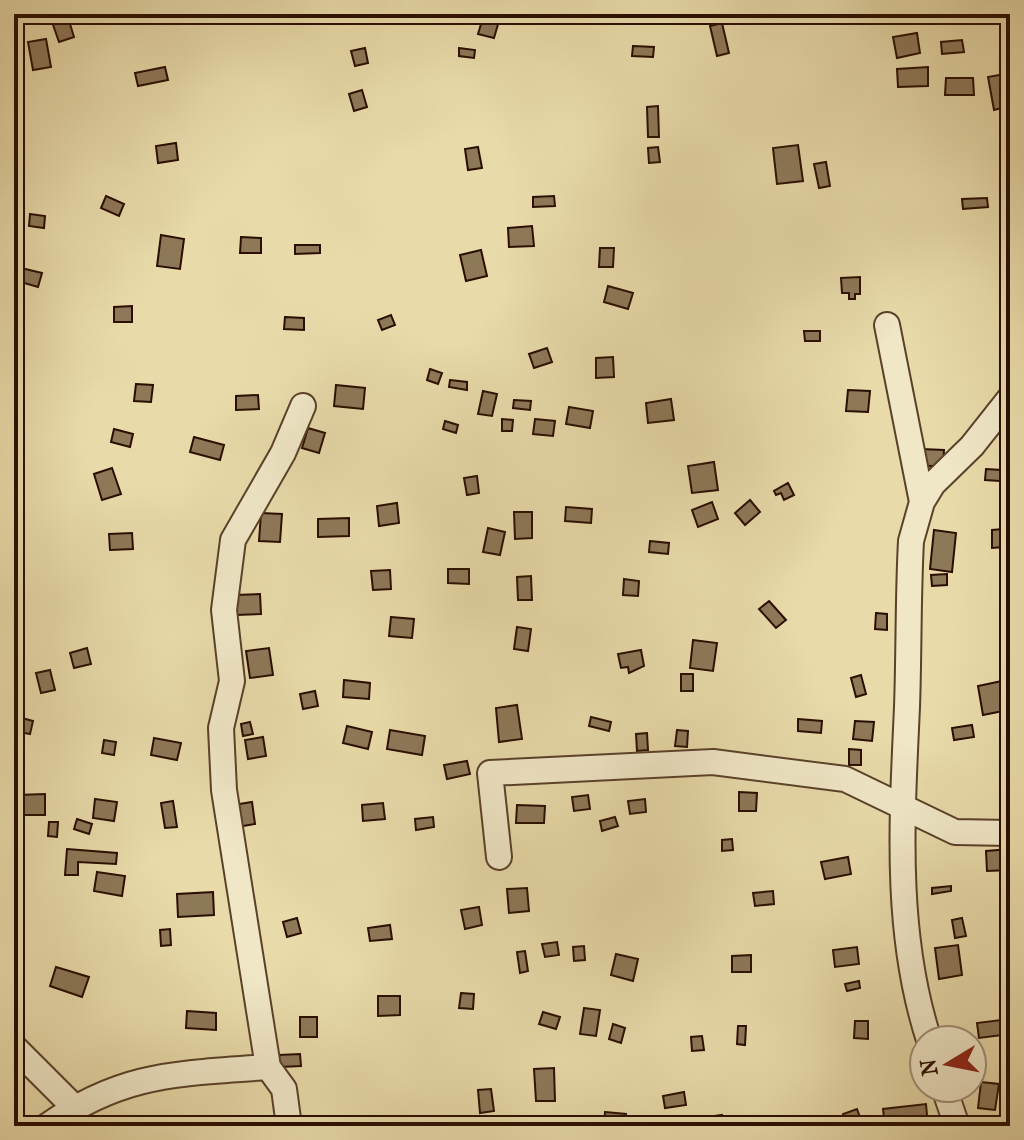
<svg xmlns="http://www.w3.org/2000/svg" width="1024" height="1140" viewBox="0 0 1024 1140" font-family="'IM FELL French Canon',serif">
  <style>
    .building { fill: #8d7858; stroke: #2a0e00; stroke-width: 2 }
    .lines { fill: none; stroke-linecap: round; stroke-linejoin: round }
    .minor-casing { stroke: #5a412a; stroke-width: 28 }
    .minor { stroke: #f0e7c7; stroke-width: 24 }
  </style>
  <rect width="100%" height="100%" fill="#e8daa9"/>
  <filter id="stains"><feTurbulence type="fractalNoise" baseFrequency=".0025" numOctaves="4"/><feColorMatrix values="0 0 0 0 .2 0 0 0 0 .09 0 0 0 0 .02 0 0 0 .5 -.17"/></filter>
  <radialGradient id="worn" r=".72"><stop offset=".6" stop-color="#630" stop-opacity="0"/><stop offset="1" stop-color="#630" stop-opacity=".3"/></radialGradient>
  <!-- building -->
  <path class="building" d="M67,14L74,37L59,42L51,19Z
    M484,14H501L494,38L478,34Z
    M722,23L729,53L717,56L710,26Z
    M917,33L920,53L897,58L893,37Z
    M46,39L51,67L33,70L28,42Z
    M962,40L964,52L942,54L941,42Z
    M633,46L654,47L653,57L632,56Z
    M365,48L368,63L355,66L351,51Z
    M459,48L475,50L474,58L459,56Z
    M165,67L168,80L138,86L135,73Z
    M928,67V86L898,87L897,69Z
    M1010,73V106L994,110L988,77Z
    M946,78H973L974,95H945Z
    M362,90L367,107L354,111L349,94Z
    M658,106L659,137H648L647,107Z
    M176,143L178,160L158,163L156,146Z
    M798,145L803,181L777,184L773,148Z
    M478,147L482,168L468,170L465,149Z
    M658,147L660,162L649,163L648,148Z
    M826,162L830,186L819,188L814,164Z
    M106,196L124,204L119,216L101,208Z
    M554,196L555,206L533,207V197Z
    M987,198L988,207L963,209L962,199Z
    M30,214L45,216L44,228L29,226Z
    M532,226L534,246L509,247L508,228Z
    M161,235L184,239L180,269L157,266Z
    M241,237L261,238V253H240Z
    M295,245H320V253L295,254Z
    M600,248H614L613,267H599Z
    M481,250L487,276L466,281L460,255Z
    M17,267L42,273L38,287L14,280Z
    M860,277V294H855V299H849V293H842L841,278Z
    M608,286L633,293L628,309L604,302Z
    M132,306V322H114V307Z
    M391,315L395,325L382,330L378,320Z
    M285,317L304,318V330L284,329Z
    M804,331H820V341H805Z
    M547,348L552,362L534,368L529,354Z
    M613,357L614,377L596,378V358Z
    M430,369L442,373L438,384L427,380Z
    M450,380L467,382V390L449,387Z
    M136,384L153,385L151,402L134,401Z
    M336,385L365,388L363,409L334,406Z
    M848,390L870,391L868,412L846,411Z
    M483,391L497,394L492,416L478,414Z
    M258,395L259,409L236,410V396Z
    M671,399L674,420L648,423L646,403Z
    M514,400L531,401L530,410L513,408Z
    M569,407L593,411L590,428L566,424Z
    M502,419L513,420L512,431H502Z
    M535,419L555,421L553,436L533,434Z
    M445,421L458,425L456,433L443,429Z
    M308,428L325,433L319,453L302,448Z
    M114,429L133,434L130,447L111,442Z
    M194,437L224,445L220,460L190,452Z
    M921,449L944,450L943,466H921Z
    M714,462L718,490L692,493L688,466Z
    M112,468L121,494L102,500L94,474Z
    M986,469L1001,470L1000,481L985,480Z
    M477,476L479,493L467,495L464,478Z
    M788,483L794,495L784,500L781,493L776,495L774,491Z
    M750,500L760,512L745,525L735,513Z
    M712,502L718,519L698,527L692,510Z
    M397,503L399,523L379,526L377,506Z
    M566,507L592,509L591,523L565,521Z
    M514,512H532V538L515,539Z
    M261,513L282,514L280,542L259,541Z
    M349,518V536L318,537V519Z
    M488,528L505,532L500,555L483,552Z
    M1003,529L1004,547L992,548V530Z
    M934,530L956,533L952,572L930,569Z
    M132,533L133,549L110,550L109,534Z
    M650,541L669,543L668,554L649,552Z
    M448,569H469V584L448,583Z
    M390,570L391,589L373,590L371,571Z
    M947,574V585L932,586L931,575Z
    M531,576L532,600H518L517,577Z
    M624,579L639,581L638,596L623,595Z
    M260,594L261,614L236,615L235,595Z
    M769,601L786,620L776,628L759,609Z
    M876,613L887,614V630L875,629Z
    M391,617L414,619L412,638L389,636Z
    M517,627L531,629L528,651L514,649Z
    M693,640L717,643L713,671L690,668Z
    M87,648L91,664L74,668L70,653Z
    M269,648L273,675L250,678L246,651Z
    M641,650L644,666L629,673L628,667L621,668L618,654Z
    M50,670L55,690L41,693L36,673Z
    M681,674H693V691H681Z
    M861,675L866,694L856,697L851,678Z
    M344,680L370,683L369,699L343,697Z
    M1002,681L1008,710L983,715L978,686Z
    M315,691L318,706L303,709L300,694Z
    M517,705L522,739L499,742L496,708Z
    M18,717L33,721L30,734L14,731Z
    M591,717L611,722L609,731L589,726Z
    M798,719L822,721L821,733L798,731Z
    M855,721L874,722L872,741L853,739Z
    M250,722L253,734L243,736L241,724Z
    M972,725L974,737L954,740L952,728Z
    M347,726L372,732L368,749L343,743Z
    M390,730L425,736L422,755L387,749Z
    M677,730L688,731L687,747L675,746Z
    M647,733L648,750L637,751L636,734Z
    M263,737L266,756L248,759L245,740Z
    M154,738L181,743L177,760L151,755Z
    M104,740L116,742L114,755L102,753Z
    M849,749L861,750V765H849Z
    M467,761L470,774L447,779L444,765Z
    M739,792L757,793L756,811H739Z
    M45,794V815H17V795Z
    M588,795L590,809L574,811L572,797Z
    M95,799L117,802L114,821L93,818Z
    M645,799L646,812L630,814L628,801Z
    M173,801L177,827L165,828L161,803Z
    M252,802L255,824L237,827L233,805Z
    M383,803L385,819L363,821L362,805Z
    M517,805L545,806L544,823H516Z
    M433,817L434,827L416,830L415,819Z
    M615,817L618,826L602,831L600,821Z
    M77,819L92,824L89,834L74,829Z
    M49,822H58L57,837L48,836Z
    M732,839L733,850L722,851V840Z
    M67,849L117,853L116,864L78,862V875H65Z
    M1010,849V870L987,871L986,851Z
    M848,857L851,874L825,879L821,862Z
    M97,872L125,876L122,896L94,891Z
    M951,886V891L932,894V888Z
    M527,888L529,911L509,913L507,889Z
    M773,891L774,904L755,906L753,893Z
    M213,892L214,915L178,917L177,894Z
    M479,907L482,925L465,929L461,910Z
    M297,918L301,933L287,937L283,922Z
    M962,918L966,936L955,938L952,920Z
    M390,925L392,939L370,941L368,928Z
    M170,929L171,945L161,946L160,930Z
    M557,942L559,955L545,957L542,944Z
    M958,945L962,975L939,979L935,948Z
    M584,946L585,960L574,961L573,947Z
    M857,947L859,964L835,967L833,950Z
    M1010,949V967H1004L1002,950Z
    M525,951L528,971L520,973L517,952Z
    M616,954L638,959L633,981L611,975Z
    M751,955V972H732V956Z
    M56,967L89,977L82,997L50,986Z
    M859,981L860,988L847,991L845,984Z
    M461,993L474,994L473,1009L459,1008Z
    M378,996H400V1015L378,1016Z
    M584,1008L600,1010L596,1036L580,1034Z
    M187,1011L216,1013V1030L186,1028Z
    M543,1012L560,1017L556,1029L539,1024Z
    M300,1017H317V1037H300Z
    M1001,1020L1003,1035L979,1038L977,1023Z
    M855,1021H868V1039L854,1038Z
    M613,1024L625,1028L621,1043L609,1039Z
    M738,1026H746L745,1045L737,1044Z
    M702,1036L704,1050L692,1051L691,1037Z
    M300,1054L301,1066L280,1067L279,1055Z
    M554,1068L555,1101H536L534,1069Z
    M981,1082L999,1084L995,1110L978,1108Z
    M491,1089L494,1111L480,1113L478,1090Z
    M684,1092L686,1105L665,1108L663,1096Z
    M926,1104L928,1126H885L883,1109Z
    M857,1109L862,1123L847,1126L843,1114Z
    M605,1112L626,1114L625,1126H604Z
    M722,1115L723,1126H693L692,1119Z"/>
  <g class="lines">
    <!-- minor casing -->
    <g class="minor-casing">
      <path id="minor" d="M887,325L922,502
        M499,857L490,773L713,762L845,779L955,832L1010,833
        M929,1040C894,932 902,819 907,707C909,651 908,597 911,541L922,502L933,484L972,446L1010,398
        M14,1047L74,1107
        M944,1088L957,1126
        M47,1126C124,1072 178,1074 268,1067
        M289,1126L284,1089L268,1067L224,790L221,728L232,681L224,610L233,540L283,453L303,406"/>
    </g>
    <!-- minor -->
    <use href="#minor" class="minor"/>
  </g>
  <!-- margin -->
  <rect width="1024" height="1140" fill="none" stroke="#e8daa9" stroke-width="48"/>
  <rect x="16" y="16" width="992" height="1108" fill="none" stroke="#2a0e00" stroke-width="4"/>
  <rect x="24" y="24" width="976" height="1092" fill="none" stroke="#2a0e00" stroke-width="2"/>
  <!-- north arrow -->
  <g transform="translate(948 1064) rotate(260)"><circle r="38" fill="#f0e7c7" stroke="#a19077" stroke-width="2"/>
  <path d="M0-6L14 30L0 20L-14 30Z" fill="#8f2418"/>
  <text y="-12" font-size="22" font-weight="bold" text-anchor="middle" fill="#2a0e00">N</text>
  </g>
  <rect width="100%" height="100%" filter="url(#stains)"/>
  <rect width="100%" height="100%" fill="url(#worn)"/>
</svg>
